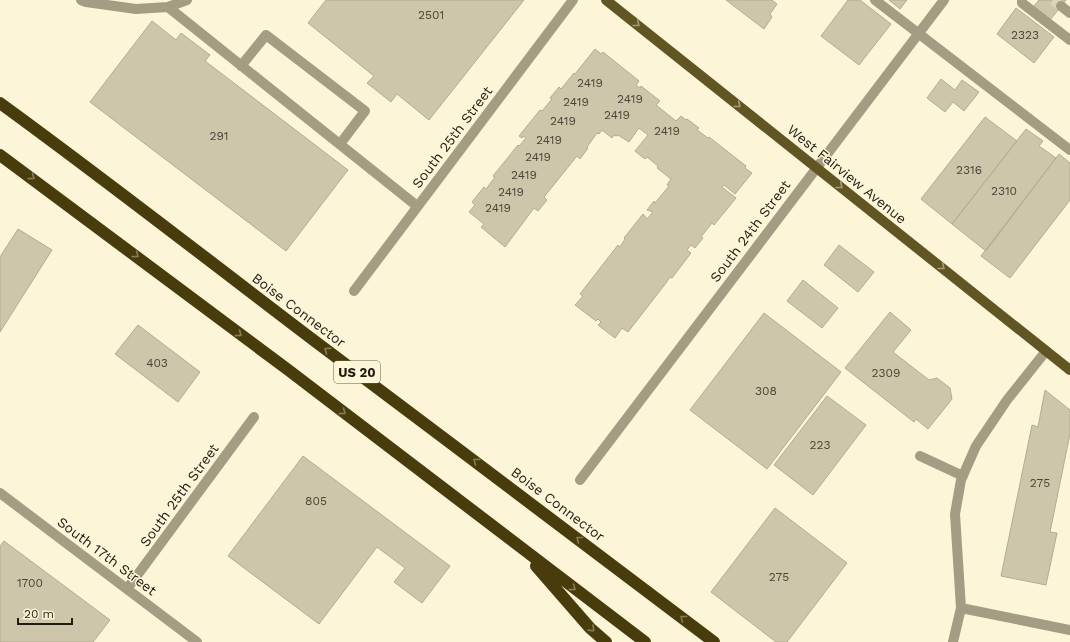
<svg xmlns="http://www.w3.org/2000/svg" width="1070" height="642" viewBox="0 0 1070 642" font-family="'Work Sans',sans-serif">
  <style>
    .building { fill: #cdc6aa; stroke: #b3ac91 }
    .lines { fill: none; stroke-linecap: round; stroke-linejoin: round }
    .minor-tunnel { stroke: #dbd4ba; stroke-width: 10; stroke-dasharray: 10 5; stroke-linecap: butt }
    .minor { stroke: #a49d83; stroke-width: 10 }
    .major { stroke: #625524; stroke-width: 10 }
    .highway { stroke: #483c0d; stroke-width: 12 }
    .oneway { stroke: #a79d75 }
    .oneway2 { stroke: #877d54 }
    .labels { text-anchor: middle; stroke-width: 3; stroke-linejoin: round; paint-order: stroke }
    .number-label { font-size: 12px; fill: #4a4638 }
    .shield { fill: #fcf5d8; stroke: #615d4d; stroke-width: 1 }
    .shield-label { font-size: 13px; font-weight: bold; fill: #1f1c12 }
    .street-label { font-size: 14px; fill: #1f1c12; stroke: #fcf5d8 }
  </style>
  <rect width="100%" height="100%" fill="#fcf5d8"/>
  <!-- building -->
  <path class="building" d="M326,0H524L429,120L397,94L391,102L367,83L374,76L308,23Z
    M726,0H772L777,4L770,14L772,17L764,29Z
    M848,0H860L891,24L859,65L821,36Z
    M889,0H907L900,9Z
    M1039,0H1066L1050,20L1033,7Z
    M1016,8L1054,37L1034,63L997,34Z
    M152,21L176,40L181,33L210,55L205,61L348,170L286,251L90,102Z
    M595,49L601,54L603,52L639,81L636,85L640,88L641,86L660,101L656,105L676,121L681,116L686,120L687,119L699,128L697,130L708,138L709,137L746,166L745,168L752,173L735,194L724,185L722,187L736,198L714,225L712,223L701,237L703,238L695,248L691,245L687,250L691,253L672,278L670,277L666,283L628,332L622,328L615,338L598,325L601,322L598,319L596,321L575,305L583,296L580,294L618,245L620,247L625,239L624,238L643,214L647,219L653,212L647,210L654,201L655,203L669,186L667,185L671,179L657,168L658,166L647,157L645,159L635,151L648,135L639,128L629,142L618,135L616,136L614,135L612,138L602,130L599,134L597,133L587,147L588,148L580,159L577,156L544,197L547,200L538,211L534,208L505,247L481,227L484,224L469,212L475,205L472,202L484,187L486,189L495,177L493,176L518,145L519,146L526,138L523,136L522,138L519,136L540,110L542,111L552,99L550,98L559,87L561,89L574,73L575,74Z
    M941,79L955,90L962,80L979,92L964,111L953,102L945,112L927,98Z
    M985,117L1017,141L952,224L921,199Z
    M1026,129L1043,141L1039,146L1056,158L986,251L952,224Z
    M1059,154L1070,163V200L1010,278L981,256Z
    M18,229L52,250L0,332V257Z
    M839,245L874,272L858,292L824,265Z
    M803,280L838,308L822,328L787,301Z
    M890,312L911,330L893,352L929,380L937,378L950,388L952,399L928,429L916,419L914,422L845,368Z
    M764,313L841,372L767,469L690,410Z
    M138,325L200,372L178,402L115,354Z
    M1045,390L1070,410V434L1050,532L1057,533L1046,585L1001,576L1032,425L1038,427Z
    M827,396L866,425L813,495L774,465Z
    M303,456L450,566L422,603L394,582L405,568L377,547L319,624L228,556Z
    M775,508L847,563L787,642H776L711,592Z
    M4,541L110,620L93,642H0V546Z"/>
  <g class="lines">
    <!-- minor-tunnel -->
    <path class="minor-tunnel" d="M1053,0L1061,6"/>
    <!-- minor -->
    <path class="minor" d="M81,0L86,2L136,9L168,7L417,206
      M875,0L1070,150
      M1022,0V3L1070,40
      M1061,6L1070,13
      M168,7L187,0
      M241,66L266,35L365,111L340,144
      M354,291L573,0
      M920,456L963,476
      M580,480L944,0
      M0,493L197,642
      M127,589L254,417
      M961,608L1070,630
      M953,642L961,608L955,514L961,480L976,446L1007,400L1046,351"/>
    <!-- major -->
    <path class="major" d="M606,0L1070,370"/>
    <!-- highway -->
    <path class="highway" d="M0,103C106,180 208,260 312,339C446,440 580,540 714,642
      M0,155L287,369L645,642
      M536,566L590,628L606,642"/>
  </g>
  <!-- one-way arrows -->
  <defs><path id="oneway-chevron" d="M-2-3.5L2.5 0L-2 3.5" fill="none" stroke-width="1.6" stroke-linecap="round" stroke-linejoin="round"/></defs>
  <g class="oneway">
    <use href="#oneway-chevron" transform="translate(637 24) rotate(39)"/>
    <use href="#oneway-chevron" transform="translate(738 105) rotate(39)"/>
    <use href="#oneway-chevron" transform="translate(840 186) rotate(39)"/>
    <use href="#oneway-chevron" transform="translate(942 267) rotate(39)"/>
  </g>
  <g class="oneway2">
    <use href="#oneway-chevron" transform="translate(32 177) rotate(36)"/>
    <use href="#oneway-chevron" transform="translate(136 255) rotate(37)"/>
    <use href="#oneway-chevron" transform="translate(239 334) rotate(37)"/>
    <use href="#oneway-chevron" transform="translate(327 350) rotate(-143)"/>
    <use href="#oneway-chevron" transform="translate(343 412) rotate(37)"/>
    <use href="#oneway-chevron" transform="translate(476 461) rotate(-143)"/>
    <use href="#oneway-chevron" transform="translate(579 539) rotate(-142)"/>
    <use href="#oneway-chevron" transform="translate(573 588) rotate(37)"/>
    <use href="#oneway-chevron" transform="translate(683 618) rotate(-142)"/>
    <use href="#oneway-chevron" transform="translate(592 629) rotate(44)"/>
  </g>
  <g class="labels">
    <!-- number labels -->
    <g class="number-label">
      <text x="431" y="19">2501</text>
      <text x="1025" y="39">2323</text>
      <text x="590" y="87">2419</text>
      <text x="630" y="103">2419</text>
      <text x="576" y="106">2419</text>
      <text x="617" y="119">2419</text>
      <text x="563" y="125">2419</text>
      <text x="667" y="135">2419</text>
      <text x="219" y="140">291</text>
      <text x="549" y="144">2419</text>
      <text x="538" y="161">2419</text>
      <text x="969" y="174">2316</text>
      <text x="524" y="179">2419</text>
      <text x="1004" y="195">2310</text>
      <text x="511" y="196">2419</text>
      <text x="498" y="212">2419</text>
      <text x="157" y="367">403</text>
      <text x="886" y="377">2309</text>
      <text x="766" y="395">308</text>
      <text x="820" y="449">223</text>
      <text x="1040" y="487">275</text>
      <text x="316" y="505">805</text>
      <text x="779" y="581">275</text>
      <text x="30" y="587">1700</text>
    </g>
    <!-- shield labels -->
    <rect class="shield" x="334" y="361" width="46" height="22" rx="3"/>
    <g class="shield-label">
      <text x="357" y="377">US 20</text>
    </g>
    <!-- street labels -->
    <g class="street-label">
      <text transform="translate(452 137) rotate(-53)" y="5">South 25th Street</text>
      <text transform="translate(847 174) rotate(39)" y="5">West Fairview Avenue</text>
      <text transform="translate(750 231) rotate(-53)" y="5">South 24th Street</text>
      <text transform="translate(299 310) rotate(37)" y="5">Boise Connector</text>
      <text transform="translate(179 495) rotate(-54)" y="5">South 25th Street</text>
      <text transform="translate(558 504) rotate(37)" y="5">Boise Connector</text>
      <text transform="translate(107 556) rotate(37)" y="5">South 17th Street</text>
    </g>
  </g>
  <!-- scale -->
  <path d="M18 618v6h54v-6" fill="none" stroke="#1f1c12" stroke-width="2"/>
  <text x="24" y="618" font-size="12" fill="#1f1c12" stroke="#fcf5d8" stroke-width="3" paint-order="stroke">20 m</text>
</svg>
